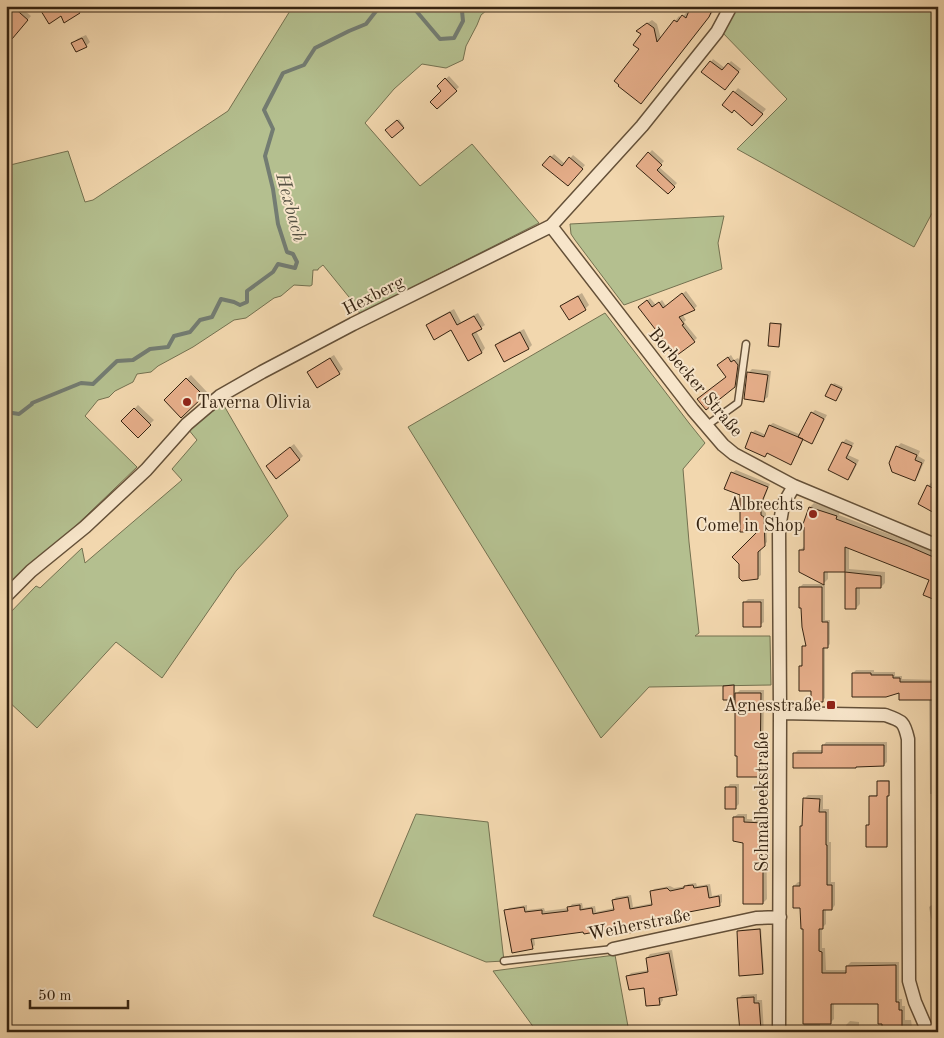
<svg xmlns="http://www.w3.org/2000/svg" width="944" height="1038" viewBox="0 0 944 1038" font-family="'Old Standard TT',serif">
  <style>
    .green { fill: #b4bf8f; stroke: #747150 }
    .shadow { fill: #0003 }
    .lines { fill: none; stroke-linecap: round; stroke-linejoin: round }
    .stream { stroke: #737c72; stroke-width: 4 }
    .building { fill: #e6ae8a; stroke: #352311 }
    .service-casing { stroke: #645038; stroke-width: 9 }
    .minor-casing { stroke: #645038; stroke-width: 15 }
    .service { stroke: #f7e5ca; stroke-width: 6 }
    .minor { stroke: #f7e5ca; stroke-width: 12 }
    .poi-dot { fill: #8f2418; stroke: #f7e5ca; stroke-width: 2 }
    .labels { text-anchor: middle; stroke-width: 4; stroke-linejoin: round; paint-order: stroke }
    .street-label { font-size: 18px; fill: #352311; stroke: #f7e5ca }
    .poi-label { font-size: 18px; fill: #352311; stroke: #f7e5ca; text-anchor: end }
    .water-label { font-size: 19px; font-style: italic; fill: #545042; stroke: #f7e5ca }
  </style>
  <rect width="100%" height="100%" fill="#f2d7ae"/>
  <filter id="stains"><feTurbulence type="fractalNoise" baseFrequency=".004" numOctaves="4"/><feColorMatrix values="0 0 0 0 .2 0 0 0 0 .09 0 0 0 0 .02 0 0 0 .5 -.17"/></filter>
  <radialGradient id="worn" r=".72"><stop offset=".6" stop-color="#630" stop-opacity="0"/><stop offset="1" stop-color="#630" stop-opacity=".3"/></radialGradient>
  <!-- green -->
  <path class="green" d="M293,6H492L481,15L477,25L466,46L463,60L446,68L422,64L394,89L365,123L420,186L472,144L539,223L360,314L353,302L323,265L318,269V270H313L312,285L310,286L294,285L281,296L274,298L246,318L234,320L193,347L158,366L151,372L137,374L133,382L115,391L109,397L98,400L85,416L137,467L62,539L24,569L6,588V166L68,151L85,202L93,200L228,111Z
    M739,6H938V202L914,247L737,149L787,99L720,30Z
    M724,216L718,243L722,269L624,305L575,240L571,234L570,224Z
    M605,313L689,423L705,443L683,469L689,542L699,633L695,636H770L771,685L649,687L601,738L408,427Z
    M223,404L288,516L236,571L162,678L116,642L37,728L6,699V617L36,586L40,588L82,548L85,563L182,480L172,469L197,440L188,429Z
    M416,814L488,822L504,961L486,962L373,916Z
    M615,955L629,1032H537L493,971Z"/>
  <!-- shadow -->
  <path class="shadow" d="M10,6H19L31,16L15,34Z
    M39,6H82L81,7L83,9L79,12L61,14Z
    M692,6H715L713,12L645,99L641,49L643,34L642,27L652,20L657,24L661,39L679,16L681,18L687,12L689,14Z
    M86,35L90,42L86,46L73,43L77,39Z
    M713,59L725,68L731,61L741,69L727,86L711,62Z
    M449,76L459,87L437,108L443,91L438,86Z
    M738,88L766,109L756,121L734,108L724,105Z
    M399,119L404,126L392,136L387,130Z
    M652,150L664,161L659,167L677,183L668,193L638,166Z
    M554,154L565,164L573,155L585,165L571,182L544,164Z
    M686,291L697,306L694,309L682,314L686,320L684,322L697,338L694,341L643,304L650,298L656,305L662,300L666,306Z
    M582,293L589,305L585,309L569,319L562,306L565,303Z
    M454,309L461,322L478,313L485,325L476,331L485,348L482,352L452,328L428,325L431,321Z
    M772,323H782L780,345L779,346L771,324Z
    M524,329L532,345L529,348L505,361L497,345L500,341Z
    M334,355L343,369L339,373L317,386L312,369Z
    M731,355L734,360L738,358L740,361L738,383L734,386L727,377L722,362Z
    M752,369L771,371L768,397L764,400L748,373Z
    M191,375L207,392L182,416L165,400Z
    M834,383L843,387L837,398L827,396Z
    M138,405L154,420L138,436L123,421Z
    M815,410L827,415L815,438L812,442L804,438L793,461L768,453L765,456L752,433L755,430L766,435L770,425L773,423L801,435L812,413Z
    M846,439L854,443L848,455L859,460L851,476L848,479L843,442Z
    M901,443L920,451L918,456L925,460L918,476L915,480L897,447Z
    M294,444L303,456L299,460L271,462Z
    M736,470L770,484L764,499V511L766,513L767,542L761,548V575L757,578L742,580L760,531L741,494L732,473Z
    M932,482L938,485V511L928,486Z
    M814,503L840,512L839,515L938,553V600L931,580L849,547V569L885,572V583L881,587H860V604L856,608H846V571H828V579L824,583L800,571V550L805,546L810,507Z
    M803,584H825V620H830V644L827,647H825V698L822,701L812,689L800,666L803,663V647L807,643L800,587Z
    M748,599H764V622L760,625L744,603Z
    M938,603V617L932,614Z
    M856,670H874V672H895V676H902V679L938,680V801H934V794H930L929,699L900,692L853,673Z
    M735,684V695L740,690H764L763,772L760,776L737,696L734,699L724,686L726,685Z
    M826,742H887V762L884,765L794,754L798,750H823V746Z
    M880,780H890V793L888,794V844L887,846L867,826L870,824V796L871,795H879V781Z
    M730,784H739V804L735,808L727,788Z
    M808,795H823V809H829V842H831V882H835V905L832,909H826V924L822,928V948H825L826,970H847V966L851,962H899V999H902V1006H905V1020H911L912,1027H914V1032H883L880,1002H834V1019L830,1023H820V1032H795L798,1028H804V928L802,906L794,886L798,882H801V826L803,824L804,799Z
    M738,814H747V819L766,820L767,899L763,903L744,841L734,817Z
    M935,876H938V1012H937L934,986L935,985L933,967L934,965L933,954L936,951H938L934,921L931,918L929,907L933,904L932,899L934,897L932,879Z
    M696,883L697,886L710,884L712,896L722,894V902L719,905L635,921L636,928L633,931L618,926L534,937L535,945L532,948L506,911L509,908L527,905V910L544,908L545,911L569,908L572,904L582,903L583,908L595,906L596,912L614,908L613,900L616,897L631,895L633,907L653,903L651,892L654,889L670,886L674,888L686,886L688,884Z
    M761,928L764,971L762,973L738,931L740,930Z
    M672,950L679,990L676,994L662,996L663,1000L660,1004L645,986L628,976L631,973L649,970L647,958L650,954Z
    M757,994V1000H762L764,1032H741L738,999L742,995Z
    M850,1021L859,1022V1032H846V1025Z"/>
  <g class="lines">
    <!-- stream -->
    <path class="stream" d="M412,6L440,39L454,38L463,21L462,11L464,6
      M6,412L19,414L32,404V403L81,383L93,384L117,361L133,360L150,349L168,347L174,336L190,332L200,320L212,317L221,299L234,302L240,305L247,302V291L273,272L278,264L295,268L297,262L293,254L287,252L278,224L273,189L265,156L273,129L264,110L283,73L304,65L315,48L349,31L366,24L380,6"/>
  </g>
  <!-- building -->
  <path class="building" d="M6,6H12L28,20L12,39L6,34Z
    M38,6H76L80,13L64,23L61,16L49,24Z
    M691,6H714L709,17L641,104L618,86L619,85L614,81L639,49L633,45L641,34L636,31L647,23L654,28L657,42L674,20L677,22L682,15L686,18Z
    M82,38L87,47L76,52L71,43Z
    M710,61L722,70L728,63L739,72L725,90L701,72Z
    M445,78L457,91L437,109L430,102L441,91L437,86Z
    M733,91L763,114L752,126L734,110L732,113L722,105Z
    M397,120L404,128L392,138L385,130Z
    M648,152L662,165L657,170L675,187L668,194L636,166Z
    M550,156L562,166L569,157L583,169L568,186L542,165Z
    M682,293L695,310L679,317L684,324L682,325L695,342L676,356L638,307L647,300L652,307L659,302L663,308Z
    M578,296L586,310L569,320L560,306Z
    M450,312L457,325L474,316L482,329L472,334L482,353L468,361L451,330L434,340L426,325Z
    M770,323L781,324L779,347L768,346Z
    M520,332L529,349L504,362L495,345Z
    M728,357L731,362L734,360L738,365L735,387L706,410L697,399L726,377L717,365Z
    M330,358L340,374L317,388L307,372Z
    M747,372L768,375L764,402L744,399Z
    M186,378L204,396L181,418L164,400Z
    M831,384L842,389L836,401L825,396Z
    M134,408L151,425L138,438L121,421Z
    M811,412L824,419L812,444L798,437Z
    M769,425L803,439L791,465L767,453L765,457L745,448L751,432L764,437Z
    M842,442L852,446L846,458L856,464L848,480L828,470Z
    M896,446L917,455L915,460L922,463L915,481L892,472L889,463Z
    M290,447L300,460L276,479L266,466Z
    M731,472L768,487L761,504V515L764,517L765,546L758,552V579L742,581L739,578V564L732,557L757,532H740V495L724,489Z
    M927,485L938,491V515L918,504Z
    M809,507L837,516L836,519L908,546L938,559V601L923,595L929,580L845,547V572L881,576V588H856V609H845V572H824V585L799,572V550H804V527H802Z
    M799,587H822V622H828V648H823V702H811V691H799V666H802V646H806L802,627L801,608H799Z
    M743,602H761V627H743Z
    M852,673H871V675H893V678H900V682H938V700H899V693L886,697H852Z
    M734,685V700H723V686Z
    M735,693H761L760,777H737V756H735Z
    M822,745H884V766L856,767V768H793V753H822Z
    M877,781H889V796H887V847H866V825H869V796H877Z
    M725,787H736V809H725Z
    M803,798L820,799L819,812H826V845H827V885H832V910H823V929H819V951L822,952V973H846V966L896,965V1002H899V1010H902V1032H882V1024H878V1004H831V1024H803V929H801L800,908H793V886H800V826H802Z
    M733,817H744V822L763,823V904H743V843L733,841Z
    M693,885L694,888L707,886L709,898L719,896L720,906L632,923L634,932L618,935L617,928L584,934L583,932L531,939L533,949L512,953L504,910L524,907L525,912L542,910V914L568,911L567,907L580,905V910L592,908L593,914L614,910L612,900L628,897L630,909L652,905L650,891L667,888L670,891L684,888V886Z
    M760,929L763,974L739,976L737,931Z
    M669,953L677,995L659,998L660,1005L646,1006L644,988L629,990L626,976L648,972L646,958Z
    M754,997V1003H759L761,1030L740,1032L737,998Z"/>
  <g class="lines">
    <!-- service casing -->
    <g class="service-casing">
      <path id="service" d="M706,426L738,403L746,344
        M504,961L613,949"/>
    </g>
    <!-- minor casing -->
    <g class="minor-casing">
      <path id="minor" d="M551,226L693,410L723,445L734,454L794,486L938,546
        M6,596L31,571L85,527L146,470L187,424L220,396L262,372L353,324L551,226L642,126L717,32L731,6
        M780,713L885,715C902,721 904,721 908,739L909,981L915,1002L928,1032
        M613,949L756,918L780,917
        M779,1032L780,713L779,528L783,505L794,486"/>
    </g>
    <!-- service -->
    <use href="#service" class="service"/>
    <!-- minor -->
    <use href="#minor" class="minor"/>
  </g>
  <!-- markers -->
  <g class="poi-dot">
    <circle cx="187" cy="402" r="5"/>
    <circle cx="813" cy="514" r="5"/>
    <rect x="826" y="700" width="10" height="10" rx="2.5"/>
  </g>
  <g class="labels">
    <!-- street labels -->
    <g class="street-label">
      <text transform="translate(373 295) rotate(-27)" y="6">Hexberg</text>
      <text transform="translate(696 382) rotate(50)" y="6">Borbecker Straße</text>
      <text transform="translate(762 802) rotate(-90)" y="6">Schmalbeekstraße</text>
      <text transform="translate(639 924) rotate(-11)" y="6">Weiherstraße</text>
    </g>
    <!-- poi labels -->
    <g class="poi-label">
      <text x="197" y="408" text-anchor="start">Taverna Olivia</text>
      <text x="803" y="510">Albrechts<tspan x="803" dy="21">Come in Shop</tspan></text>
      <text x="821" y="711">Agnesstraße</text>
    </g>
    <!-- water labels -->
    <g class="water-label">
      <text transform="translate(292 207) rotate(75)" y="7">Hexbach</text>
    </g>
  </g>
  <!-- margin -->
  <rect width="944" height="1038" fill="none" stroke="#f2d7ae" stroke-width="25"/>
  <rect x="8" y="8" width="929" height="1023" fill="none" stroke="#352311" stroke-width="2.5"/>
  <rect x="12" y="12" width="919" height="1013" fill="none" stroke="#352311"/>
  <!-- scale -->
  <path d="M30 1000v8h98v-8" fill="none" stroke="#352311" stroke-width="2.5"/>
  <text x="38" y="1000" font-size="15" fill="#352311" stroke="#f7e5ca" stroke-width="4" paint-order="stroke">50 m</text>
  <rect width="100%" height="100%" filter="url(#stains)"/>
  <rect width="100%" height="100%" fill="url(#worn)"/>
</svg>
